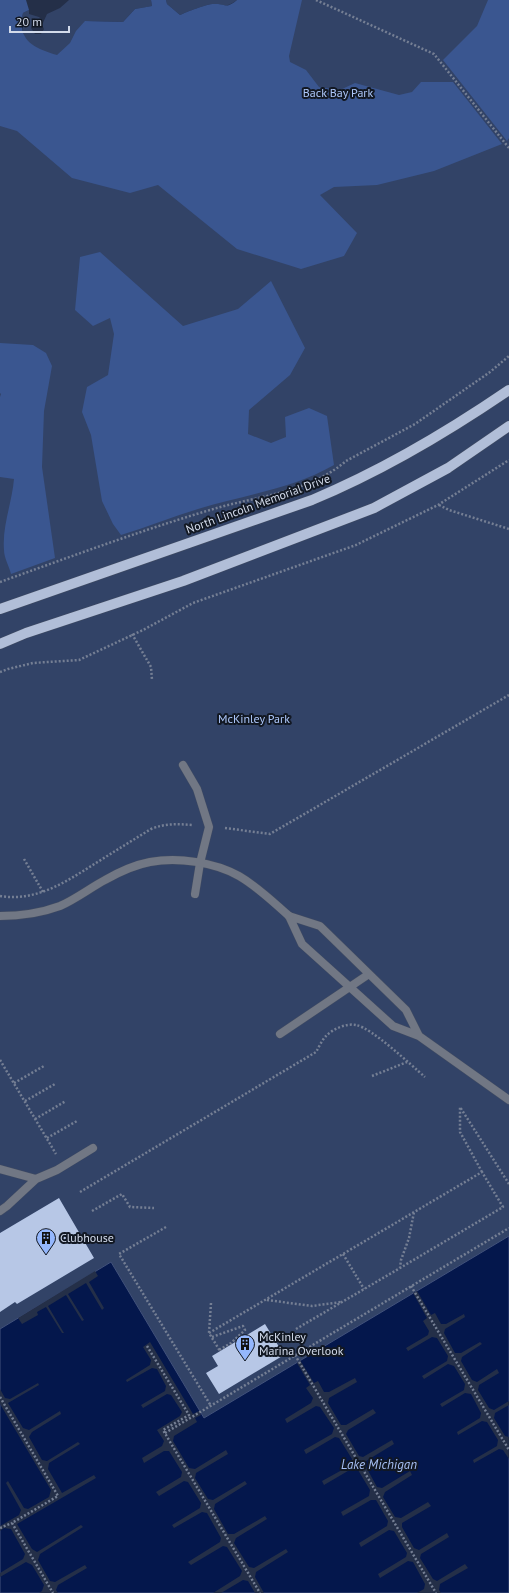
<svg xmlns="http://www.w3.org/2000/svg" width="509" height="1593" viewBox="0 0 509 1593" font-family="'PT Sans',sans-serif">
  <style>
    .green { fill: #324367 }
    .forest { fill: #3a5690 }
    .water { fill: #04174c; stroke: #42527c }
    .pier { fill: #242f48 }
    .building { fill: #b7c7e6 }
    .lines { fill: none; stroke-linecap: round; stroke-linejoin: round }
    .service-casing { stroke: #404b62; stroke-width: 9 }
    .minor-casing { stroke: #404b62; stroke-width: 9 }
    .primary-casing { stroke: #404b62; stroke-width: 11 }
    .path { stroke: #757f94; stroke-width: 2.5; stroke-dasharray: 2 2; stroke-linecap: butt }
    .service { stroke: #717784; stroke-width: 8 }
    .minor { stroke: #717784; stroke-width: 8 }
    .primary { stroke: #b1bed8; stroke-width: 10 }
    .labels { text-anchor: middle; stroke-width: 4; stroke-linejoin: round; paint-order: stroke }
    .park-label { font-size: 12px; fill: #adc7fa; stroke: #121823 }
    .street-label { font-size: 12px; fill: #d3dbeb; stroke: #121823 }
    .poi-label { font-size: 12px; fill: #d3dbeb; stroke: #121823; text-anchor: start }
    .water-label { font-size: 13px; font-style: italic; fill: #a6bff3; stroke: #121823 }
  </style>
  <rect width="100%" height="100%" fill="#242f48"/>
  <!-- green -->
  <path class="green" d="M0,0L28,55C26,41 20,27 23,13L29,10V14L39,17L41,19L34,22L31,28L35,34H41L44,29L42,25L47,14L60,8L69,0H151L152,6L135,9L123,22L85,21L184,119L272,0H509V1236L204,1418L111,1262L0,1329Z
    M166,0H237C223,10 226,3 214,4C206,4 187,12 180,15L167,4Z"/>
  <!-- forest -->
  <path class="forest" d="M0,0H26L29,10L23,13C17,41 34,48 57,55L70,43L76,31L85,21L123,22L135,9L152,6L151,0H166L167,4L180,15C187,12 206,4 214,4C226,3 225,10 237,0H302L289,56L290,62L306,70L319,87L340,90L355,83L399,95L412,92L421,82H453L502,144L434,171L377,185L334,187L320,195L357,233L344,256L301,269L237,249L158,185L130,193L72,178L17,131L0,126Z
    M488,0H509V138L507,141L443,60L477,26Z
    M100,252L183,326L238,309L271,281L305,348L290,375L249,410L248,434L271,443L286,437L285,417L309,408L327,416L334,465C292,489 244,495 198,509C172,517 147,527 121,535L113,524L102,501L91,435L82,412L87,387L108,375L114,334L110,318L93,326L75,310L80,257Z
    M0,343L33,345L46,353L52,366L44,411L42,467L55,558L11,574C9,566 4,558 4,550C2,526 12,503 14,479L0,477V397L1,394L0,393Z"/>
  <!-- water -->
  <path class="water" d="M509,1236V1593H0V1329L111,1262L204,1418Z"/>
  <!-- pier -->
  <path class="pier" d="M95,1271L98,1276L89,1282L104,1308L102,1310L86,1283L68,1294L84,1320L82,1321L66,1295L48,1306L64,1333H62L46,1307L37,1312L38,1315L22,1324L18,1318Z
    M417,1291L431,1315L435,1313L441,1324H446L464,1314L465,1317L445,1329L444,1333L455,1353H461L480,1342L482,1344L462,1357L461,1361L472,1380L477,1382L497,1369L499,1373L479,1385L478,1390L489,1408L494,1410L509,1401V1405L495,1413L494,1418L505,1436L509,1437V1459L503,1450L499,1449L474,1463L473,1460L497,1446L498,1440L487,1422L482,1421L458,1435L457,1432L480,1418L481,1413L471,1394L465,1393L442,1407L440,1404L464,1390L465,1384L454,1366L448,1364L424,1379L422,1376L447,1361L448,1356L437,1338L432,1337L408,1351L406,1348L428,1335L429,1331L423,1321L427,1318L413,1293Z
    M150,1342L193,1414L199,1411L201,1415L195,1418L197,1422L174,1436L173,1441L189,1468L195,1469L226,1450L228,1454L196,1473L195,1478L208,1499L213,1500L245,1481L247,1484L215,1504L214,1509L228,1534H234L265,1516L267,1519L236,1538L234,1543L249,1567L254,1568L286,1549L288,1552L256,1572L255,1577L264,1593H255L248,1581L243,1580L221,1593H213L240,1576L242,1571L227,1547L223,1546L191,1565L188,1562L220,1542L221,1538L207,1513L202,1512L174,1528L172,1525L200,1508L201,1503L188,1482L184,1481L159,1496L156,1492L181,1477L182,1472L169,1451H164L144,1463L142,1458L162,1446L164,1441L157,1430L180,1416L182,1412L171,1395L167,1394L143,1408L141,1405L165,1391L166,1386L157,1369L152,1368L127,1382L126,1380L150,1365L151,1360L143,1347Z
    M300,1360L314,1383L318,1381L324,1392H329L355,1378L357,1382L329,1398L328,1403L341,1425H346L373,1409L376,1413L348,1430L346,1434L359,1456L363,1457L392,1440L394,1444L366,1461L365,1465L377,1487L382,1488L410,1471L412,1475L385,1492L383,1497L395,1517L401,1518L428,1502L431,1506L402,1523V1527L414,1548L419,1550L447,1533L449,1537L421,1554L420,1558L433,1579L437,1581L465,1564L468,1568L440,1584L439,1590L441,1593H417L424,1589L425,1584L413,1562L408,1561L380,1578L378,1574L406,1557L407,1553L394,1531L389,1530L361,1547L359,1543L387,1526L388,1521L376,1500H371L343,1516L341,1512L369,1496L370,1490L358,1470L353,1468L324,1485L322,1481L351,1465L352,1459L339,1438L335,1437L306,1454L304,1450L332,1434L334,1428L320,1407L316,1406L287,1423L285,1419L311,1403L313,1398L306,1388L310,1385L297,1363Z
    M38,1383L39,1385L8,1403L23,1428L29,1430L60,1411L61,1414L32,1432L29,1437L42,1460L47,1461L78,1442L80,1444L49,1463L48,1469L62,1493L94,1475L96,1478L17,1524L32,1549L37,1552L81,1525L83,1527L40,1554L38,1560L50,1581L55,1582L85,1565L87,1568L58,1585L56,1590L58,1593H39L42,1591L44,1585L32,1565L26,1562L0,1577V1573L23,1559L25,1554L11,1529L4,1528L0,1531V1526L19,1515L21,1510L6,1483L8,1481L24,1508L28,1509L49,1497L51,1490L0,1404V1389L5,1398L10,1399Z"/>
  <!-- building -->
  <path class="building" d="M59,1198L94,1258L17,1304L15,1302L0,1312V1233Z
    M265,1324L284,1355L219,1394L206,1373L218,1366L212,1356Z"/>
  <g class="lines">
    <!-- service casing -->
    <g class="service-casing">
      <path id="service" d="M183,765L197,789L209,827L200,863L195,894
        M289,916L302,944L393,1026L419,1036L509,1100
        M289,916L320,926L406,1010L419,1036
        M280,1034L369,974
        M0,1169L36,1179
        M0,1211L7,1206L36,1179L57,1170L93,1148"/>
    </g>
    <!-- minor casing -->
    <g class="minor-casing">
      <path id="minor" d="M0,916C20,916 41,913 60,906C76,899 90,888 105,880C119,872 134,865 150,862C178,857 214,862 239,876C258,887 273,902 289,916"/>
    </g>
    <!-- primary casing -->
    <g class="primary-casing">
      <path id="primary" d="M0,609L312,500C382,471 446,433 509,390
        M0,644L26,633L183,581L374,508L448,468L509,426"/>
    </g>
    <!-- path -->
    <path class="path" d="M316,0L434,54L509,148
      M439,505L449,510L509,529
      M0,582C70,557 139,531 210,510C256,496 309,493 346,461L415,424L490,372L509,356
      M132,634L151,667L152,680
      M0,672L8,669L33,663L79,660L143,630L193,603L356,545L438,505L509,460
      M225,828L270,834L509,695
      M24,859L43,892
      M0,896C37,902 67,881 96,863C115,851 133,840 151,829C166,823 178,824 193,825
      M0,1060L56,1154
      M372,1076L407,1062
      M14,1083L44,1066
      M25,1101L55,1084
      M35,1119L66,1101
      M47,1138L77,1121
      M482,1172L460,1132V1107L509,1184
      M80,1192L316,1052C319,1047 322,1040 326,1036C333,1029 346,1023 356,1025C372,1028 411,1065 425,1077
      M92,1211L122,1194L130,1207L154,1208
      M166,1227L119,1254L211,1406
      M343,1254L364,1289
      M411,1286L509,1450
      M267,1300L312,1306L341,1302
      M211,1303L209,1333L220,1351
      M296,1329L400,1268L401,1260L409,1238L414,1212
      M209,1333L482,1172L503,1207L400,1268
      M212,1337L243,1326L245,1330L231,1343L219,1350
      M147,1346L189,1415L163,1430L260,1593
      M295,1355L436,1593
      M0,1397L58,1496L12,1523L53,1593
      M165,1433L509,1228
      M0,1528L12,1523"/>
    <!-- service -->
    <use href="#service" class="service"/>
    <!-- minor -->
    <use href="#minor" class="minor"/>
    <!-- primary -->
    <use href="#primary" class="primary"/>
  </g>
  <!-- icons -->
  <defs>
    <g id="building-pin" transform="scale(1)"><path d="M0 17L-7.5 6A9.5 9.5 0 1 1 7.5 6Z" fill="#94b7fd" stroke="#121823"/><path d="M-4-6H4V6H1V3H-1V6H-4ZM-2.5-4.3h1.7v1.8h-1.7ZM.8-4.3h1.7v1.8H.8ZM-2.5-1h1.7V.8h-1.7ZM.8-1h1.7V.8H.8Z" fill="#111"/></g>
  </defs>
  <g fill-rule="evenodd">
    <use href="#building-pin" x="46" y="1238"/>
    <use href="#building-pin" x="245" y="1344"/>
  </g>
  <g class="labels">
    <!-- park labels -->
    <g class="park-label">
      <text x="338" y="97">Back Bay Park</text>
      <text x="254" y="723">McKinley Park</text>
    </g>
    <!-- street labels -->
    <g class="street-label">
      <text transform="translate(258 504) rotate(-20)" y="4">North Lincoln Memorial Drive</text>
    </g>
    <!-- poi labels -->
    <g class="poi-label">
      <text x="60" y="1242">Clubhouse</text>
      <text x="259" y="1341">McKinley<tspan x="259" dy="14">Marina Overlook</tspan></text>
    </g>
    <!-- water labels -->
    <g class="water-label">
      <text x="379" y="1469">Lake Michigan</text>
    </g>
  </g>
  <!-- scale -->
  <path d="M10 26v6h59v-6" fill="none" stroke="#d3dbeb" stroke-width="2"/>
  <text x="16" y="26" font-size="12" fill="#d3dbeb" stroke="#121823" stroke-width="3" paint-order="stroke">20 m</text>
</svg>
